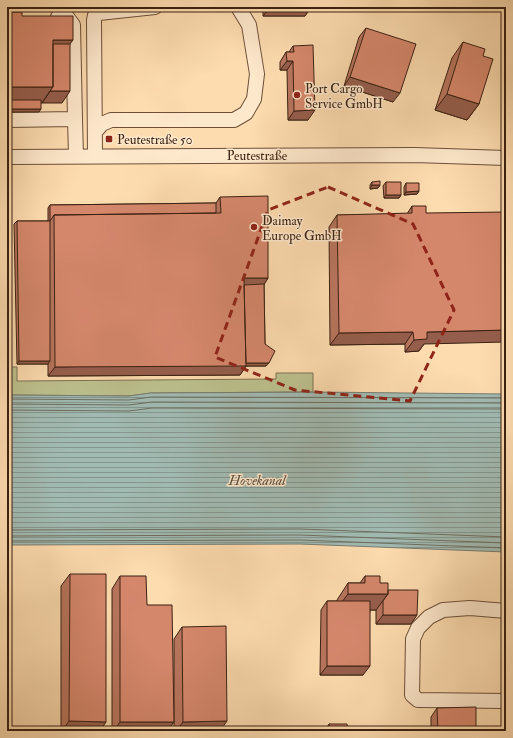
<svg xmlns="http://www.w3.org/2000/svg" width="513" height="738" viewBox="0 0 513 738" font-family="'IM FELL Double Pica',serif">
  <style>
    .green { fill: #bcc18e; stroke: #7c7150 }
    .water { fill: url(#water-rules); stroke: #787d72 }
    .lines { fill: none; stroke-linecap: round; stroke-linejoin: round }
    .shore { stroke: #6e6e62; stroke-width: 1 }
    .minor-casing { stroke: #6c5039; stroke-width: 16 }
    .minor { stroke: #fee8cc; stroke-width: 14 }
    .wall { fill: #b7745d; stroke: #3b2111 }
    .shaded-wall { fill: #955e4c; stroke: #3b2111 }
    .building { fill: #d5876c; stroke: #3b2111 }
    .marked { fill: none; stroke: #8f2418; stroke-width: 3; stroke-dasharray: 8 5; stroke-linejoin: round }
    .poi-dot { fill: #8f2418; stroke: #fee8cc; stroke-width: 1.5 }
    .labels { text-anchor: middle; stroke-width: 3; stroke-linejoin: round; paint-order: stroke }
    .poi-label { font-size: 13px; fill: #3b2111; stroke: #fee8cc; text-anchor: start }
    .street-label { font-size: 13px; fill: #3b2111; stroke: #fee8cc }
    .water-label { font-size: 14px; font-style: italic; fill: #5a4f41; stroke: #fee8cc }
  </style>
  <defs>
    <pattern id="water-rules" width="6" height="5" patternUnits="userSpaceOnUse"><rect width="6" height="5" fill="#a1bab2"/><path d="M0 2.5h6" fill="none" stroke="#84978f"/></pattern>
  </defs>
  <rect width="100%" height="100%" fill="#fddcb0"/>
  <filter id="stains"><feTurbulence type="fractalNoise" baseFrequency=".005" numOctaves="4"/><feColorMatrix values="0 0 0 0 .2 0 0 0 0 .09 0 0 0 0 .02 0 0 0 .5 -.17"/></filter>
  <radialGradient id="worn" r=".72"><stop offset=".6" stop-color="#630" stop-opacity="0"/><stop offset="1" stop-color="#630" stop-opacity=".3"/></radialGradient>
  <!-- green -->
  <path class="green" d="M7,367H17V381L276,379V373H313V392L151,393L129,396L7,395Z"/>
  <!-- water -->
  <path class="water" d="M313,392L506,394V552L300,544L7,545V395L129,396L151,393Z"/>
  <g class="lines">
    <!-- shore -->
    <path class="shore" d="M7,399L129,400L151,397L506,398
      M7,404L129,405L152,402L506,403
      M7,410L129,411L152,408L506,409
      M7,530L301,529L506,537
      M7,536L300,535L506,543
      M7,541L300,540L506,548"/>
    <!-- minor casing -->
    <g class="minor-casing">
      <path id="minor" d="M58,17H67L73,25L75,119
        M7,120L75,119L76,156
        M95,132L102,124L111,120H234L246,113L254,99L257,74L249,25L238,7
        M95,156L94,20L95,15L99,13L155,7
        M7,157L415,155L506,158
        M506,611L470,608L443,610L429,617L418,628L413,639L412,695L418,700L506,701"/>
    </g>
    <!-- minor -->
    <use href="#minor" class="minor"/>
  </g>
  <!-- wall -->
  <path class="wall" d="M263,7H311L305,16H263Z
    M366,28L393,102L344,86L359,37Z
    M463,42L483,56L479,104L467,120L435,110L452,58Z
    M293,46L308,120H288L287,70H280V62L286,52H289Z
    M372,182L380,185L378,188L370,189V185Z
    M386,182L401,195L399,198H384L383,186Z
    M406,183L419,191L417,194L404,195V187Z
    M220,197L268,278L264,284L265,344L269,363L266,366H246L240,375L48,376V364H17L14,224L17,221H48V208L50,205L216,203Z
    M412,206L424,344L419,351L405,352V344L330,345L329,227L337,215L407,214Z
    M70,574L100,731H61V586Z
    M120,576L147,605L174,722L167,731H112V589Z
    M365,576L380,583L388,590L411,624H376V610H370L363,675H320L321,610L327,601H337V600L348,583H360Z
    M182,627L220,731H174V639Z
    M437,708L476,731H431V717Z
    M329,724L348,731H325Z"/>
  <!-- shaded-wall -->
  <path class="shaded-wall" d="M7,7H46L44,9L7,10Z
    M270,7H311L305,16H263Z
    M53,40H73L61,56H50Z
    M287,61H293L287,70H280Z
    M350,77L400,93L393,102L344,86Z
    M7,87H53L42,103L7,104Z
    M50,91H70L62,103H42Z
    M447,94L479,104L467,120L435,110Z
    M7,109H41L39,112H7Z
    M315,110L308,120H288L294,111Z
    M372,185H380L378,188L370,189Z
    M419,191L417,194L404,195L406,192Z
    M386,195H401L399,198H384Z
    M244,278H268L262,288H240Z
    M506,330V342L424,344L419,351L405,352L414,340L427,332Z
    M413,332L405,344L330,345L339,333Z
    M19,361H50L48,364H17Z
    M241,363H269L266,366H246L240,375L48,376L55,367Z
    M348,594H388L376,610H336Z
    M383,615H417L411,624H376Z
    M327,666H370L363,675H320Z
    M69,721L106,722L100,731H62Z
    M227,721L220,731H176L183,722Z
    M120,722H174L167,731H114Z"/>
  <!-- building -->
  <path class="building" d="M7,12H22V16H73V40H53V87H7Z
    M366,28L416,44L400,93L350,77Z
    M463,42L485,49L483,56L493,59L479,104L447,94Z
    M53,44H70V91H50L53,87Z
    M313,45L315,110L294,111L293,61H287L286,52H294L293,46Z
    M7,100H41V109H7Z
    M380,181V185H372V182Z
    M386,182H401V195H386Z
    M406,183H419V191L406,192Z
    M268,196V278H244L246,366L55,367L54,215L221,213L220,197Z
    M216,203V213L54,215L50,221V205Z
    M412,206H426V213L506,212V330L427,332V339L414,340L413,332L339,333L337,215L412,213Z
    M17,221H50V361H19Z
    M264,284L265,344L275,351L269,363H246L244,285Z
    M70,574H106V722L69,721Z
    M120,576H146L147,605H172L174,722H120Z
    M365,576H380V583H388V594H348V583H365Z
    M388,590H418L417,615H383V601L388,594Z
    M327,601H370V666H327Z
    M226,626L227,721L183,722L182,627Z
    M476,707V731H438L437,708Z
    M329,724H347L348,731H330Z
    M355,730H368V731H355Z"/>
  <!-- marked area -->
  <path class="marked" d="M328,187L413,224L454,310L410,401L295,390L215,357L268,210Z"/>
  <!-- markers -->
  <g class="poi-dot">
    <circle cx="297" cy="95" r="4"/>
    <rect x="105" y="135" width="8" height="8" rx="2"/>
    <circle cx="254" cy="227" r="4"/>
  </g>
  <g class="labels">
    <!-- poi labels -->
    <g class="poi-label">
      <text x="305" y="93">Port Cargo<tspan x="305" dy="15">Service GmbH</tspan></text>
      <text x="117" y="144">Peutestraße 50</text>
      <text x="262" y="225">Daimay<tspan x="262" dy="15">Europe GmbH</tspan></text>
    </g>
    <!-- street labels -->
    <g class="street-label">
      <text x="257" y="160">Peutestraße</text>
    </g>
    <!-- water labels -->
    <g class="water-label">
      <text x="257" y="485">Hovekanal</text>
    </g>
  </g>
  <!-- margin -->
  <rect width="513" height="738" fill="none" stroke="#fddcb0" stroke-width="24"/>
  <rect x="8" y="8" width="497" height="722" fill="none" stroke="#3b2111" stroke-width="2"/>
  <rect x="12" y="12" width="489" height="714" fill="none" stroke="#3b2111"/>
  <rect width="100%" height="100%" filter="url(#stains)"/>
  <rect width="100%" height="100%" fill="url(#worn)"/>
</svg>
